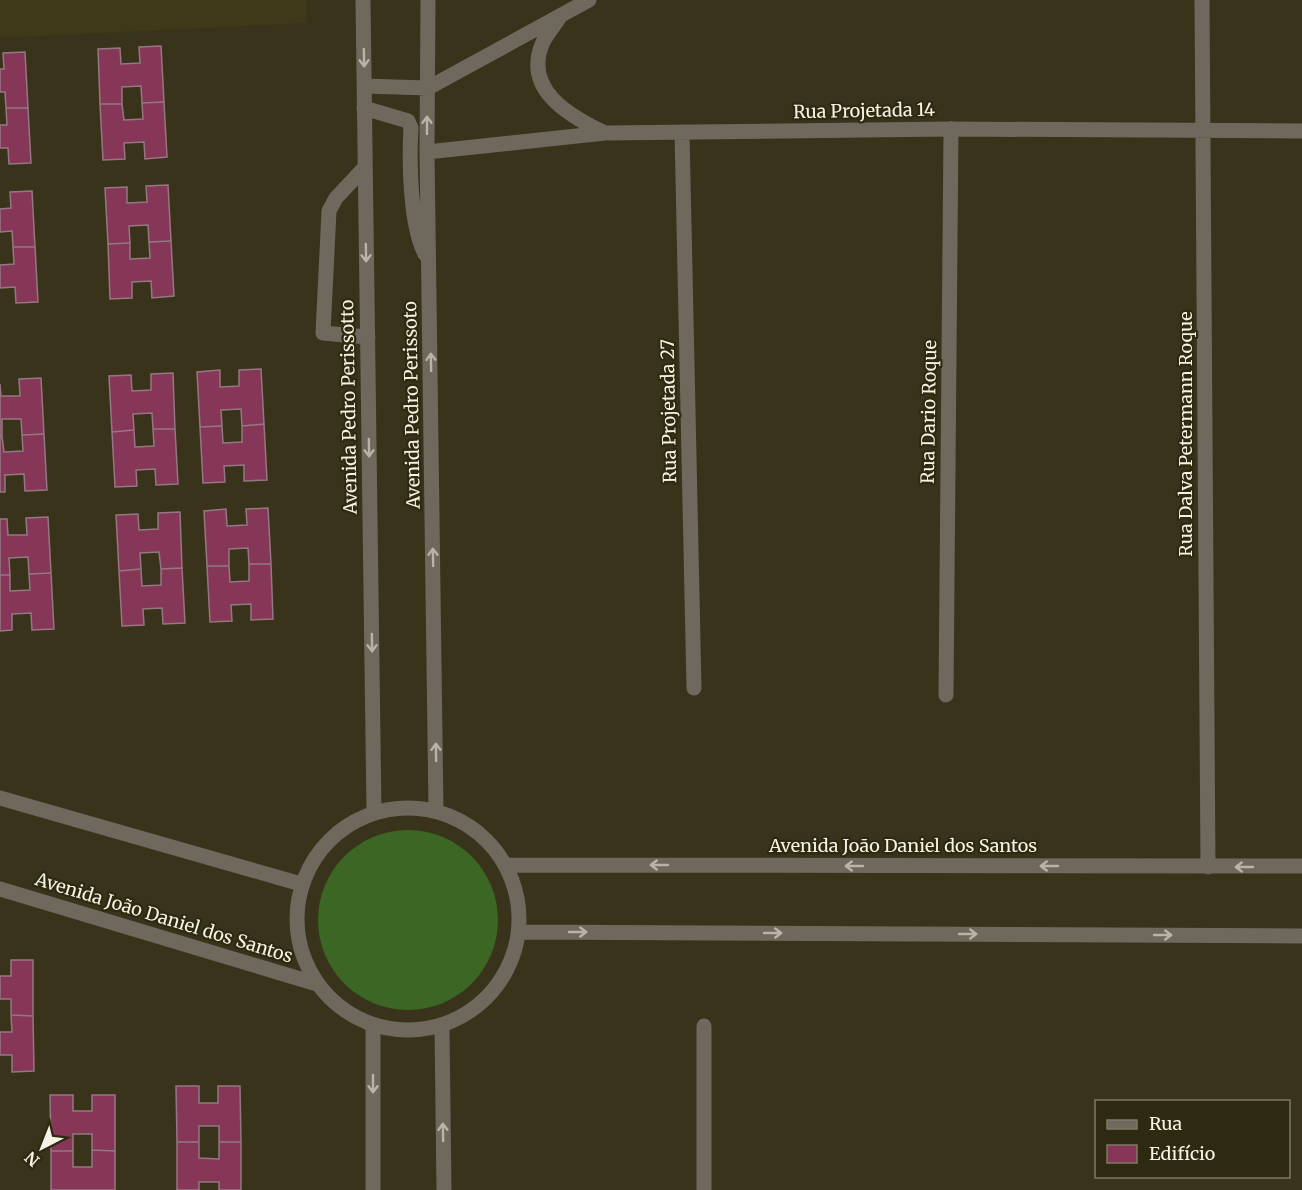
<svg xmlns="http://www.w3.org/2000/svg" width="1302" height="1190" viewBox="0 0 1302 1190" font-family="Merriweather,serif">
  <style>
    .built { fill: #403919 }
    .green { fill: #3c6624 }
    .building { fill: #863758; stroke: #957781; stroke-width: 1.5 }
    .lines { fill: none; stroke-linecap: round; stroke-linejoin: round }
    .minor { stroke: #6e685d; stroke-width: 15 }
    .oneway { stroke: #b9b4a7 }
    .labels { text-anchor: middle; stroke-width: 4.5; stroke-linejoin: round; paint-order: stroke }
    .street-label { font-size: 18px; fill: #f6f3e4; stroke: #2e2911 }
  </style>
  <rect width="100%" height="100%" fill="#38331a"/>
  <!-- built -->
  <path class="built" d="M0,0H306V23L0,38Z"/>
  <!-- green -->
  <path class="green" d="M318 920a90 90 0 1 1 180 0a90 90 0 1 1-180 0Z"/>
  <!-- building -->
  <path class="building" d="M161,46L164,102L142,103L141,86L122,87V104H100L98,49L120,48L121,64L140,63L139,47Z
    M25,52L28,108H6L5,92H0V69H4L3,53Z
    M164,102L167,157L145,159L144,142L124,143L125,159L103,160L100,104H122L124,120L143,119L142,103Z
    M6,108H28L31,163L9,164L8,148H0V125H7Z
    M168,185L171,241L149,242L148,225L129,226L130,243L108,244L105,188L127,187V203L147,202L146,186Z
    M32,191L35,247H13L12,231L0,232V209L11,208L10,192Z
    M171,241L174,296L152,298L151,281L132,282V298L110,299L108,244L130,243V259L150,258L149,242Z
    M13,247H35L38,302L16,303L15,287L0,288V265L14,264Z
    M261,369L264,424L242,426L241,409L221,410L222,426L200,427L197,372L220,370V387L239,386V370Z
    M173,373L175,429H153L152,413L133,414L134,430L112,432L109,376L131,375L132,391L151,390V374Z
    M41,378L44,434L22,435L21,419H2V436H0V384L1,396H20L19,379Z
    M264,424L267,480L244,481V465L224,466L225,482L203,483L200,427L222,426L223,443L242,442V426Z
    M153,429H175L178,484L156,485L155,469L136,470L137,486L115,487L112,432L134,430L135,447L154,446Z
    M44,434L47,490L25,491L24,474L5,475V492H0V436H2L4,452L23,451L22,435Z
    M268,508L271,564H249L248,548L229,549V566H207L204,511L226,509L227,526L247,525L246,509Z
    M180,512L182,568L161,569L159,552L140,553L141,569L119,571L116,515L138,514L139,530L158,529V513Z
    M48,517L51,573L29,574L28,557L9,558L10,575H0V519H7L8,535H27L26,518Z
    M249,564H271L273,619L251,620V604L231,605L232,621L210,622L207,566H229L230,582L249,581Z
    M182,568L185,623L163,624L162,608L143,609L144,625L122,626L119,571L141,569L142,586L161,585V569Z
    M51,573L54,629L32,630L31,613L12,614V630L0,631V575H10V591L30,590L29,574Z
    M11,960H33V1016L11,1015V999H0V976H11Z
    M11,1015L33,1016L34,1071L12,1072V1055H0V1032H12Z
    M176,1086H199V1103H218V1086H240L241,1142H219V1126H199V1142H177Z
    M50,1095H73V1111H92V1095H115V1151L92,1150V1134H73V1151H51Z
    M177,1142H199V1158L219,1159V1142H241V1190H219V1182H199V1190H177Z
    M92,1150L115,1151V1190H51V1151H73V1167H92Z"/>
  <g class="lines">
    <!-- minor -->
    <path class="minor" d="M363,0L374,813
      M428,0L427,152L436,810
      M1202,0L1208,867
      M559,18C554,26 547,34 543,42C522,89 569,116 605,133
      M364,86L428,88L589,0
      M364,108L408,121L411,128C409,162 410,225 425,254
      M682,132L694,688
      M427,152L605,133L951,129L1302,131
      M365,167L336,198L329,211L323,333L368,337
      M946,695L951,129
      M0,798L301,884
      M297 919a111 111 0 1 1 222 0a111 111 0 1 1-222 0Z
      M505,865L1302,866
      M0,889L317,984
      M519,932L1302,936
      M373,1026V1190
      M704,1026V1190
      M442,1027L444,1190"/>
  </g>
  <!-- one-way arrows -->
  <defs><path id="oneway-shaft" d="M-6 0H5M1.5-3L5.5 0L1.5 3" fill="none" stroke-width="1.6" stroke-linecap="round" stroke-linejoin="round" transform="scale(1.5)"/></defs>
  <g class="oneway">
    <use href="#oneway-shaft" transform="translate(364 58) rotate(89)"/>
    <use href="#oneway-shaft" transform="translate(427 125) rotate(-90)"/>
    <use href="#oneway-shaft" transform="translate(366 253) rotate(89)"/>
    <use href="#oneway-shaft" transform="translate(431 362) rotate(-91)"/>
    <use href="#oneway-shaft" transform="translate(369 448) rotate(89)"/>
    <use href="#oneway-shaft" transform="translate(433 557) rotate(-91)"/>
    <use href="#oneway-shaft" transform="translate(372 643) rotate(89)"/>
    <use href="#oneway-shaft" transform="translate(436 752) rotate(-91)"/>
    <use href="#oneway-shaft" transform="translate(659 865) rotate(-180)"/>
    <use href="#oneway-shaft" transform="translate(854 866) rotate(-180)"/>
    <use href="#oneway-shaft" transform="translate(1049 866) rotate(-180)"/>
    <use href="#oneway-shaft" transform="translate(1244 867) rotate(180)"/>
    <use href="#oneway-shaft" transform="translate(578 932)"/>
    <use href="#oneway-shaft" transform="translate(773 933)"/>
    <use href="#oneway-shaft" transform="translate(968 934)"/>
    <use href="#oneway-shaft" transform="translate(1163 935)"/>
    <use href="#oneway-shaft" transform="translate(373 1084) rotate(90)"/>
    <use href="#oneway-shaft" transform="translate(443 1132) rotate(-91)"/>
  </g>
  <g class="labels">
    <!-- street labels -->
    <g class="street-label">
      <text transform="translate(864 111) rotate(-1)" y="6">Rua Projetada 14</text>
      <text transform="translate(412 405) rotate(-91)" y="6">Avenida Pedro Perissoto</text>
      <text transform="translate(349 407) rotate(-91)" y="6">Avenida Pedro Perissotto</text>
      <text transform="translate(669 411) rotate(-91)" y="6">Rua Projetada 27</text>
      <text transform="translate(929 412) rotate(-89)" y="6">Rua Dario Roque</text>
      <text transform="translate(1186 434) rotate(-90)" y="6">Rua Dalva Petermann Roque</text>
      <text x="903" y="852">Avenida João Daniel dos Santos</text>
      <text transform="translate(164 918) rotate(17)" y="6">Avenida João Daniel dos Santos</text>
    </g>
  </g>
  <!-- legend -->
  <rect x="1095" y="1100" width="195" height="78" fill="#2e2911" stroke="#7e7a65" stroke-width="1.5"/>
  <rect x="1107" y="1120" width="30" height="9" fill="#6e685d" stroke="#7e7a65" stroke-width="1.5"/>
  <text x="1149" y="1130" font-size="18" fill="#f6f3e4">Rua</text>
  <rect x="1107" y="1145" width="30" height="18" fill="#863758" stroke="#7e7a65" stroke-width="1.5"/>
  <text x="1149" y="1160" font-size="18" fill="#f6f3e4">Edifício</text>
  <!-- north arrow -->
  <g transform="translate(42 1148) rotate(222)" stroke="#2e2911" stroke-width="4.5" paint-order="stroke">
  <path d="M0-4.5L10 22L0 15L-10 22Z" fill="#f6f3e4"/>
  <text y="-9" font-size="16" font-weight="bold" text-anchor="middle" fill="#f6f3e4">N</text>
  </g>
</svg>
